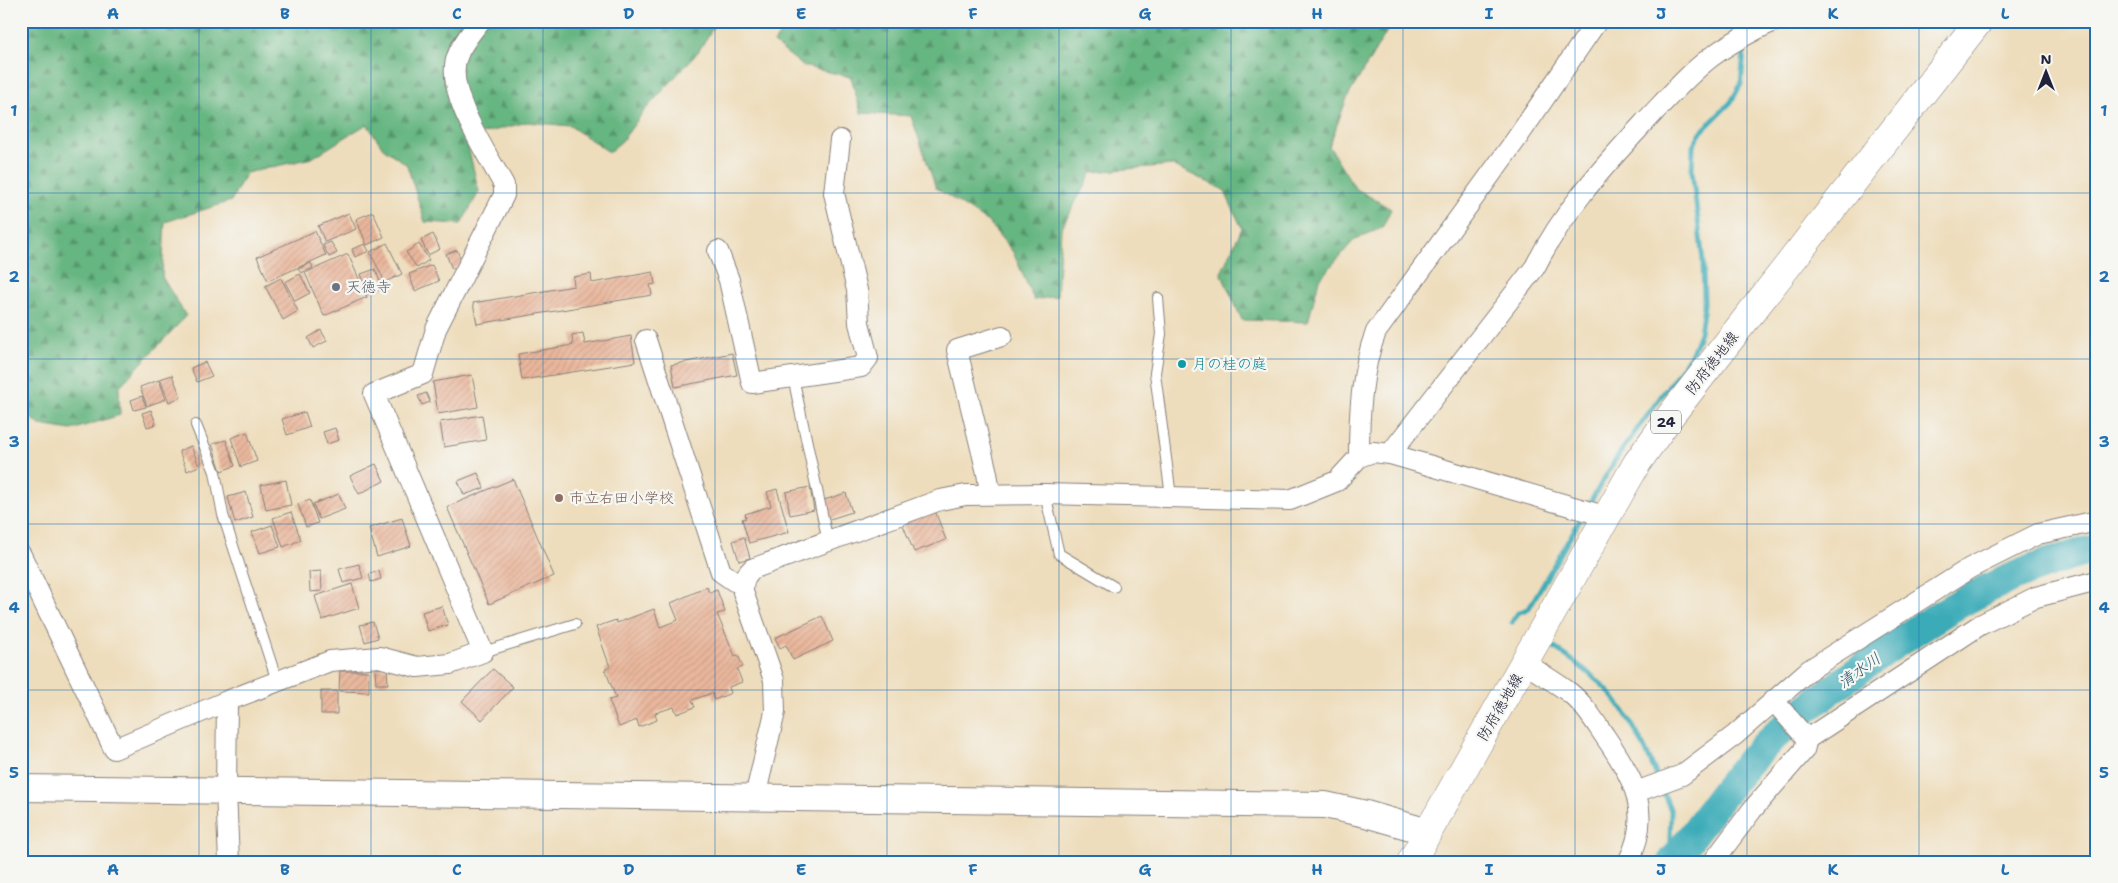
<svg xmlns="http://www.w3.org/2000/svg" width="2118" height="883" viewBox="0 0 2118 883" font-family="'Shantell Sans','Klee One',sans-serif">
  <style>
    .forest { fill: url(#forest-firs); stroke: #446c5e }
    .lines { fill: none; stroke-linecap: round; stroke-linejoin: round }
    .stream { stroke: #3babb8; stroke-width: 5 }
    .river { stroke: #3babb8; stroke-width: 30 }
    .building { fill: url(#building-hatch) }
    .service-casing { stroke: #88807c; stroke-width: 12 }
    .minor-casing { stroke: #88807c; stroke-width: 22 }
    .tertiary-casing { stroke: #88807c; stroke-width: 28 }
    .primary-casing { stroke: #88807c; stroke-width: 29 }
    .service { stroke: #fff; stroke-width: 10 }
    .minor { stroke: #fff; stroke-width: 20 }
    .tertiary { stroke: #fff; stroke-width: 26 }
    .primary { stroke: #fff; stroke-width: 28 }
    .grid { fill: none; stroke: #1f6fb2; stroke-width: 1; stroke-opacity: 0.55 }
    .worship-dot { fill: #6b7280; stroke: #f6f6f2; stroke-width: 2 }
    .culture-dot { fill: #0f9aa8; stroke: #f6f6f2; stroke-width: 2 }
    .education-dot { fill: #8d6e63; stroke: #f6f6f2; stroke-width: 2 }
    .labels { text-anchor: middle; stroke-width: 4.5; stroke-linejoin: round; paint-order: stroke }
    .shield { fill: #f6f6f2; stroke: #626272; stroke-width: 1 }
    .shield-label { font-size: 14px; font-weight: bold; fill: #22223b }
    .worship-label { font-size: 15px; fill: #5b616d; stroke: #f6f6f2; text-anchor: start }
    .street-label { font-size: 15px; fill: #22223b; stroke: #f6f6f2 }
    .culture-label { font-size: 15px; fill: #0d838f; stroke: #f6f6f2; text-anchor: start }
    .education-label { font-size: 15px; fill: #785e54; stroke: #f6f6f2; text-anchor: start }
    .water-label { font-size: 16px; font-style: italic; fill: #2c596d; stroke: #f6f6f2 }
    .neatline { fill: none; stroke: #1f6fb2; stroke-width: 2 }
    .grid-label { font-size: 16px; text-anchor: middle; font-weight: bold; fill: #1f6fb2 }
  </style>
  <defs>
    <pattern id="forest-firs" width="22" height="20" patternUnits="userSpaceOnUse" patternTransform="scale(1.25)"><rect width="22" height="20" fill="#66b681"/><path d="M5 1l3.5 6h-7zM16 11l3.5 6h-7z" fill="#54946b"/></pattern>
    <pattern id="building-hatch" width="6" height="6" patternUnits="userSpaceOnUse" patternTransform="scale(1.25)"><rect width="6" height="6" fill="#eab79c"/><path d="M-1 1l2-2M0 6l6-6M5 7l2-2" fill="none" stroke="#c89d87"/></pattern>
  </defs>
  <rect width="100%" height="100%" fill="#f6f6f2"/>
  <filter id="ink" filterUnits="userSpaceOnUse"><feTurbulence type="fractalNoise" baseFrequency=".02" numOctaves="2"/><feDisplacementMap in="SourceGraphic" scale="10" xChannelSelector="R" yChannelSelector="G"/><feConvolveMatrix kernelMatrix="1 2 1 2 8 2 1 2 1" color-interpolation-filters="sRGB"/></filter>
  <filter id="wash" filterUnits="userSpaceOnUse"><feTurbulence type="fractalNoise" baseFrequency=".0096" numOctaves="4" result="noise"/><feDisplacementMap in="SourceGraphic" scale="20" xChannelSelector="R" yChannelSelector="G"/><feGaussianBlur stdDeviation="1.12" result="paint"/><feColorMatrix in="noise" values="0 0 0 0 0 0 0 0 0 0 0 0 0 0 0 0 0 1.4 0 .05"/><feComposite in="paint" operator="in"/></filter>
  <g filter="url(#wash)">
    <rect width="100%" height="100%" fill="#eeddbc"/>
    <!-- forest -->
    <path class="forest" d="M21,21H717L698,52L644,111L622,141L609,152L570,126L527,122L466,138L479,192L461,224L425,222L407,165L383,148L367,124L312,158L246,173L231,201L165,222L162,277L186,316L119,387L120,415L71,430L40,425L21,410Z
      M788,21H1393L1347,98L1329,146L1355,188L1391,209L1382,228L1355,239L1319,280L1308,322L1242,320L1221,273L1242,228L1224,190L1172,165L1092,172L1061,229L1057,296L1034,300L1013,252L988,222L936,188L911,116L861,113L851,77L803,66L774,43Z"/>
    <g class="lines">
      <!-- stream -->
      <path class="stream" d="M1588,506L1617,457L1691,355L1700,333L1704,305L1703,261L1692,171L1693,146L1701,132L1731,102L1741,84L1745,42
        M1512,622L1518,613L1529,608L1584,513
        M1551,645C1573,661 1597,677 1614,698C1633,722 1647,751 1658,779
        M1661,787L1671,811L1669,862"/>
      <!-- river -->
      <path class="river" d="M1672,862C1697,831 1718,798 1744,768C1774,732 1812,704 1849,677C1929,618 2000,572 2097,549"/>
    </g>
    <g id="blocks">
      <!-- building -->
      <path class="building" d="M373,212L384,237L367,245L356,219Z
        M349,213L356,229L325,242L318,226Z
        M315,231L326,255L268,281L257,257Z
        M433,234L440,249L428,255L421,240Z
        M331,242L337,253L329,257L323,245Z
        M387,243L402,274L385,282L370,252Z
        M365,244L369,251L355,257L352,249Z
        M419,244L429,260L417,268L406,252Z
        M457,250L463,265L452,269L446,254Z
        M348,254L367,297L324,316L305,273Z
        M311,263L313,268L301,273L298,269Z
        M432,265L439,281L415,291L409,274Z
        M375,269L383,289L368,294L361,274Z
        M653,272L655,284L650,285L652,295L477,324L473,303L574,286L573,277L591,274L592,283Z
        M300,274L310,293L295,301L285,282Z
        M281,278L298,311L283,320L265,286Z
        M321,330L327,341L313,348L308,338Z
        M583,333L585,344L631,336L635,362L522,380L518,354L573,345L572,335Z
        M732,353L737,375L675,387L671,365Z
        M205,362L212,376L197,382L191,368Z
        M172,375L181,397L169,402L160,379Z
        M472,375L478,407L438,414L433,382Z
        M159,380L166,399L147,406L140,387Z
        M426,393L430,402L422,405L418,396Z
        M142,396L146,407L134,410L131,400Z
        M151,410L156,424L147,427L142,413Z
        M305,412L310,427L287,435L282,419Z
        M482,415L486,440L444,447L440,422Z
        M335,428L339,440L327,444L323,432Z
        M247,432L257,461L241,467L231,438Z
        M226,440L235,466L221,471L212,444Z
        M191,446L199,466L187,471L179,451Z
        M376,464L384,481L359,494L350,476Z
        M478,473L484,488L464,495L458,481Z
        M513,479L554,576L489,604L447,507Z
        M286,480L291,505L266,510L261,485Z
        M810,487L814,510L790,515L786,492Z
        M777,489L789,532L749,543L742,519L746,518L745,514L771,506L767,492Z
        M246,492L253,517L235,523L228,497Z
        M846,493L852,512L827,520L821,501Z
        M339,494L345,509L319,519L313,504Z
        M310,500L318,523L306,527L298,504Z
        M934,508L946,540L914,552L901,520Z
        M291,512L301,540L283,547L273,518Z
        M402,518L411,546L377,557L369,528Z
        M272,525L280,547L260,553L252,532Z
        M744,537L750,558L739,561L733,541Z
        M359,564L363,578L343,583L339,569Z
        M321,571L322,591L310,592L309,572Z
        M379,571L381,579L371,582L369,574Z
        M352,584L359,608L322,620L315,596Z
        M707,587L709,593L717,590L725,612L717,614L735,656L738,655L743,667L737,669L742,682L729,687L731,693L714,700L712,693L692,700L695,707L677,714L674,707L655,713L657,720L639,727L637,720L619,727L609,700L616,698L605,669L610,667L596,627L616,620L617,623L654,609L660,627L678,620L671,603Z
        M442,606L448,625L428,631L422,612Z
        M822,616L833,641L793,660L786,645L780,648L775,638Z
        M373,622L378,638L365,642L360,625Z
        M387,668L388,684H376L375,669Z
        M493,669L513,687L482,720L462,701Z
        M340,671H369V692L339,691Z
        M321,691H337V714H321Z"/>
    </g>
  </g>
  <g filter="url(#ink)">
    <use href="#blocks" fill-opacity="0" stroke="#88807c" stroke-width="1"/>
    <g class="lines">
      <!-- service casing -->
      <g class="service-casing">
        <path id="service" d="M1158,298L1161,334L1155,373L1171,497
          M793,377L828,542
          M196,425L215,472L223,515L277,681
          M1045,494L1059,554L1114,587
          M483,652L575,624"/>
      </g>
      <!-- minor casing -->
      <g class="minor-casing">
        <path id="minor" d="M718,251L729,280L752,383L861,367L868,358L859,323L857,290L834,193L840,140
          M646,340L721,572L734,581L743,582
          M1390,454L1535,267C1562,213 1602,168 1643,124C1665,101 1685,77 1711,57C1730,43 1752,31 1774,21
          M1359,457C1359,416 1361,370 1376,332L1515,141L1597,21
          M990,493L987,473L957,350L1002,336
          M21,555L114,749L227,701L330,661L379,657L417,667L450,664L483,652L374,394L423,374L436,329L504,195V185C488,155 444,91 457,57C461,44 472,32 480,21
          M1525,663C1539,673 1556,682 1570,693C1585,705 1595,722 1606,738C1634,778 1653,814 1628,862
          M1773,700L1807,739
          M227,701L226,791L229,862
          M1636,792L1682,775L1735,735L1809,670L1970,568L2038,534L2097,521
          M755,797L775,712L774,680L743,592C743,582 744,577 752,569L940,500L966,495L1045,494L1290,500L1337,481L1359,457L1373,452L1390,454L1608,517
          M1713,862L1752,810L1804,750L1807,739L1980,625L2036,597L2097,581"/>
      </g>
      <!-- tertiary casing -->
      <g class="tertiary-casing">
        <path id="tertiary" d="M21,788L1325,805L1366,814L1428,832"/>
      </g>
      <!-- primary casing -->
      <g class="primary-casing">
        <path id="primary" d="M1411,862L1637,463L1671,415L1979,21"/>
      </g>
      <!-- service -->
      <use href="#service" class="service"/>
      <!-- minor -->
      <use href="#minor" class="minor"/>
      <!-- tertiary -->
      <use href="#tertiary" class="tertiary"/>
      <!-- primary -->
      <use href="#primary" class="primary"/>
    </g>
  </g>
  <!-- grid -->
  <path class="grid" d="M199,21V862M371,21V862M543,21V862M715,21V862M887,21V862M1059,21V862M1231,21V862M1403,21V862M1575,21V862M1747,21V862M1919,21V862M21,193H2097M21,359H2097M21,524H2097M21,690H2097"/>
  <!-- markers -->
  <circle class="worship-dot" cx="336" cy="287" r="5"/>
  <circle class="culture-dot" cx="1182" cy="364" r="5"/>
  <circle class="education-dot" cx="559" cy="498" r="5"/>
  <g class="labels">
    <!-- shield labels -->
    <rect class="shield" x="1651" y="410.5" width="30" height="23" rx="4"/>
    <g class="shield-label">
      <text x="1666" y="427">24</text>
    </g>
    <!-- worship labels -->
    <g class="worship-label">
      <text x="346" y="292">天徳寺</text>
    </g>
    <!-- street labels -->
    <g class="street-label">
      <text transform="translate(1712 363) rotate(-52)" y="5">防府徳地線</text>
      <text transform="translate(1500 707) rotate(-60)" y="5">防府徳地線</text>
    </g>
    <!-- culture labels -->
    <g class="culture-label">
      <text x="1192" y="369">月の桂の庭</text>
    </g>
    <!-- education labels -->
    <g class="education-label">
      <text x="569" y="503">市立右田小学校</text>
    </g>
    <!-- water labels -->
    <g class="water-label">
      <text transform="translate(1859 670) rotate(-36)" y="6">清水川</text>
    </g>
  </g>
  <!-- margin -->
  <rect width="2118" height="883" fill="none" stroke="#f6f6f2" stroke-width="55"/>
  <!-- north arrow -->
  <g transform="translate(2046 72)" stroke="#f6f6f2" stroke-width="4" paint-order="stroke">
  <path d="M0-4L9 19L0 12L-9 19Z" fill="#22223b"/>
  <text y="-8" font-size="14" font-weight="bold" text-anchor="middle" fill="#22223b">N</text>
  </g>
  <rect x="28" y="28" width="2062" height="828" class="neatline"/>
  <g class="grid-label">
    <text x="113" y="19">A</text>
    <text x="285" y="19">B</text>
    <text x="457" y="19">C</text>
    <text x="629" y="19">D</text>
    <text x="801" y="19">E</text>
    <text x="973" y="19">F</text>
    <text x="1145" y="19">G</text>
    <text x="1317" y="19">H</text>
    <text x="1489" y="19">I</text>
    <text x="1661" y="19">J</text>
    <text x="1833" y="19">K</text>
    <text x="2005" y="19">L</text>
    <text x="14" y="116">1</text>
    <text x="2104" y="116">1</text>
    <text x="14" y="282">2</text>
    <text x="2104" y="282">2</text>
    <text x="14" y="447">3</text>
    <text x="2104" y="447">3</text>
    <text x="14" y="613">4</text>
    <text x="2104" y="613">4</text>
    <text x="14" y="778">5</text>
    <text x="2104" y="778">5</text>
    <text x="113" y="875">A</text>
    <text x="285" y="875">B</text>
    <text x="457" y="875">C</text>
    <text x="629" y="875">D</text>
    <text x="801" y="875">E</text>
    <text x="973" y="875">F</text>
    <text x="1145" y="875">G</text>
    <text x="1317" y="875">H</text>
    <text x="1489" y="875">I</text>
    <text x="1661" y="875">J</text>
    <text x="1833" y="875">K</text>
    <text x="2005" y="875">L</text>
  </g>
</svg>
